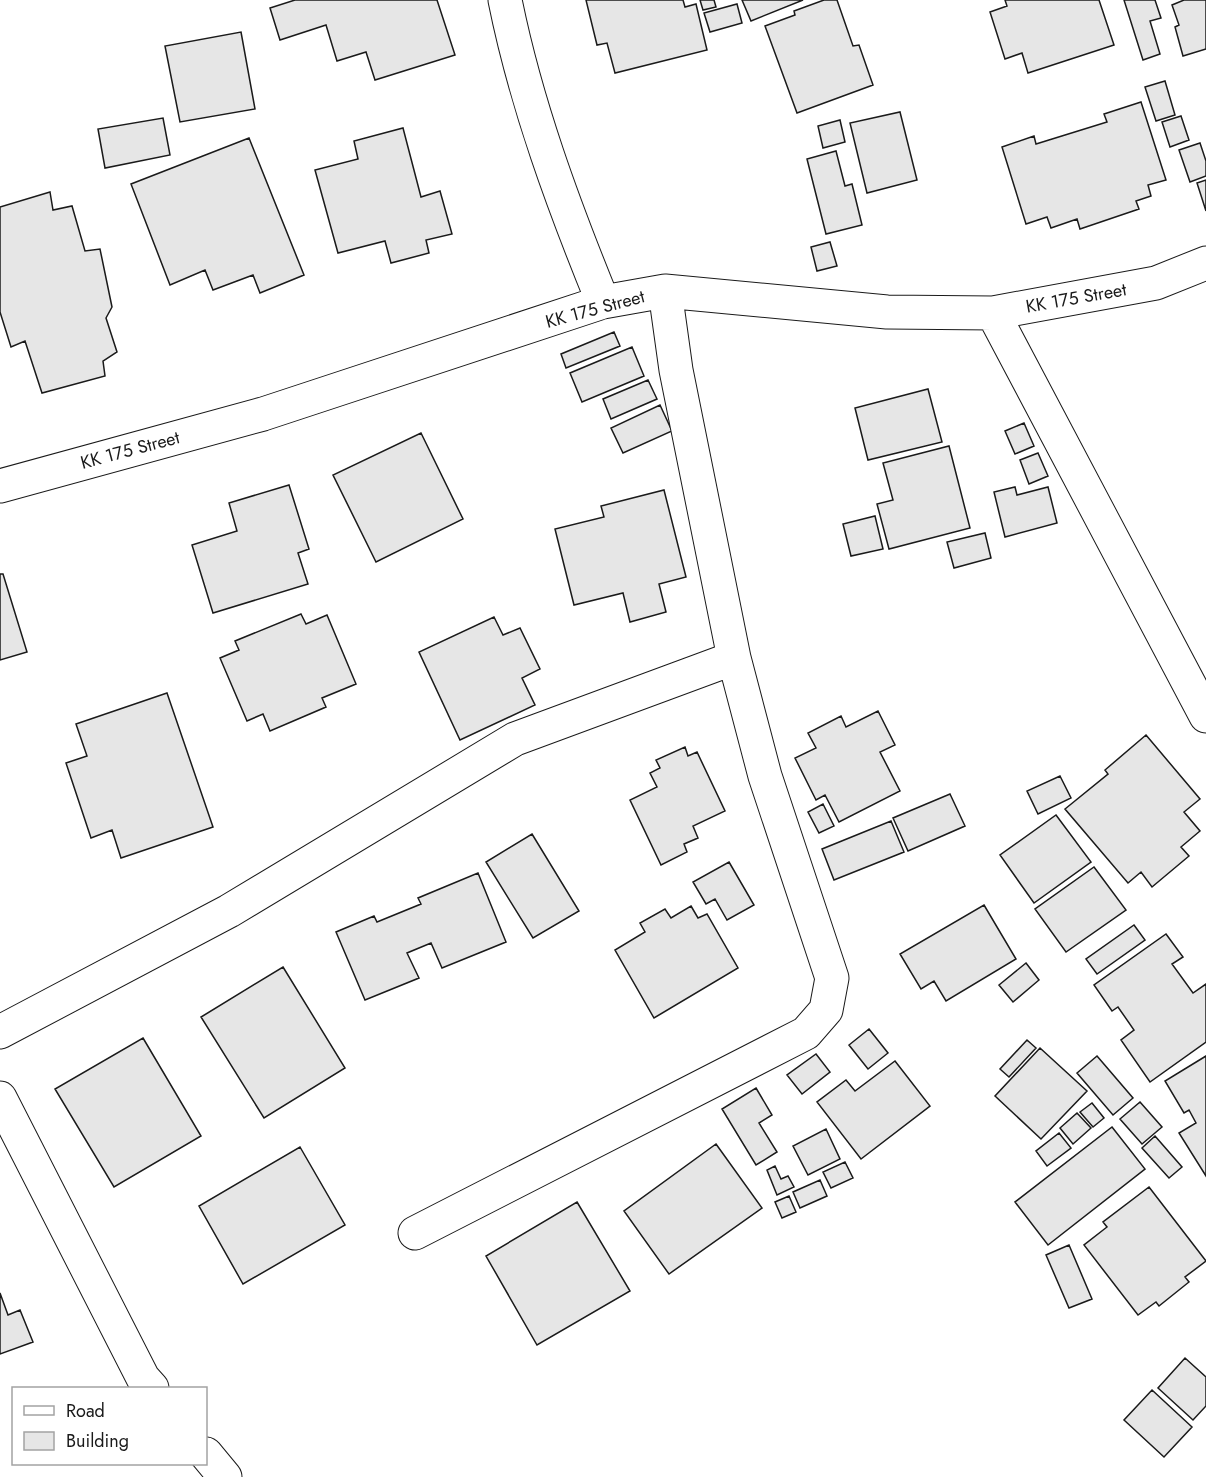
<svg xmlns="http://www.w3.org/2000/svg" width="1206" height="1477" viewBox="0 0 1206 1477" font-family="Jost,sans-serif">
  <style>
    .building { fill: #e6e6e6; stroke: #1a1a1a; stroke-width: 1.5 }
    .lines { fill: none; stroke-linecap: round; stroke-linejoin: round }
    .minor-casing { stroke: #1a1a1a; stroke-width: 35 }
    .minor { stroke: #fff; stroke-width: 33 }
    .labels { text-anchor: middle; stroke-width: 4.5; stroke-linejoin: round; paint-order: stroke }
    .street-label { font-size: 18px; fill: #1a1a1a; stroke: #fff }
  </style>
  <rect width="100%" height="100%" fill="#fff"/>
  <!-- building -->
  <path class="building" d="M295,0H437L455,55L375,80L366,52L337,61L326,25L280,40L270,8Z
    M586,0H683L685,7L696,4L707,50L615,73L607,43L597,45Z
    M700,0H714L716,7L703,10Z
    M742,0H803L751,21Z
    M824,0H837L853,46L859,45L873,85L797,113L765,26L795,15L794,11Z
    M1005,0H1099L1114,45L1028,73L1022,53L1005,59L990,12L1007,6Z
    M1124,0H1155L1161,18L1150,21L1160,54L1143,60Z
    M1184,0H1206V49L1183,56L1175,27L1179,25L1172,5Z
    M737,4L742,23L710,32L704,13Z
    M241,32L255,109L180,122L165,46Z
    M1165,81L1175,115L1156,121L1145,87Z
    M1141,102L1166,180L1148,185L1151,196L1136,201L1139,209L1080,229L1077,219L1051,228L1047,217L1026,224L1002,147L1034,136L1036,144L1107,122L1104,114Z
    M900,112L917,180L867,193L850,123Z
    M1181,116L1189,140L1170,147L1162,122Z
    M163,118L170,155L105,168L98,129Z
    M840,120L845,142L823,148L818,126Z
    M403,128L421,197L440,191L452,234L426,240L429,253L391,263L385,241L338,253L315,170L358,159L354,141Z
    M249,138L304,275L260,293L253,275L213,290L205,270L170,285L131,184Z
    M1200,143L1206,161V176L1190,182L1179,150Z
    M836,151L845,186L852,184L862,225L826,234L807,159Z
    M1206,180V211L1197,183Z
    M50,192L53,210L72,206L85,251L100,249L112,307L106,318L117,352L103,361L105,376L42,393L25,341L11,347L0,312V207Z
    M830,242L837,266L817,271L811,247Z
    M614,332L620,346L566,368L561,354Z
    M632,347L644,376L582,402L570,373Z
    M648,380L657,399L611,419L603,399Z
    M928,389L942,442L868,460L855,408Z
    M660,405L672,431L623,453L611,428Z
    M1024,423L1034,446L1015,454L1005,431Z
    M421,433L463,519L376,562L333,475Z
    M949,446L970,528L889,549L877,504L893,500L883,463Z
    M1038,453L1048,476L1029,484L1020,460Z
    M289,485L309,549L298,553L308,584L213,613L192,545L237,531L229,503Z
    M1015,487L1017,495L1048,487L1057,523L1005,537L994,492Z
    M664,490L686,577L659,584L666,612L630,622L623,593L574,605L555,529L604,517L601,506Z
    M875,516L883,549L851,556L843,524Z
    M985,533L991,558L954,568L947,542Z
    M0,574H3L27,652L0,660Z
    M301,614L306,624L327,615L356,684L322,698L326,707L270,731L263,714L247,721L220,658L239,650L235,641Z
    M494,617L503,635L520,628L540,669L522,678L535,705L460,740L419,652Z
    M167,693L213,827L121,858L112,830L91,838L66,763L87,756L76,724Z
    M878,711L895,745L880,752L900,791L839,822L825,795L816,800L795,758L816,748L808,733L841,716L846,727Z
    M1146,735L1200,799L1184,812L1200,831L1181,847L1189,856L1152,887L1141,872L1128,883L1065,809L1108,774L1105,770Z
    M685,747L688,756L697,752L725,811L693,826L698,838L684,844L687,852L661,865L630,800L657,787L650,773L660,768L656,760Z
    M1060,776L1071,798L1038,814L1027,791Z
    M950,794L965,826L908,851L893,818Z
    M823,804L834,826L819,833L808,812Z
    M1056,815L1091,862L1034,903L1000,855Z
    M891,821L904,852L834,880L822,849Z
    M532,834L579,911L533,938L486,862Z
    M729,862L754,905L727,920L715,899L706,904L693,882Z
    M1094,867L1126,910L1066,952L1035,909Z
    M478,873L506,942L442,968L431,943L407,953L419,978L365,1000L336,932L374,916L377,922L421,904L418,898Z
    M984,905L1016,959L946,1001L934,981L921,989L900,954Z
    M691,906L698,918L707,914L738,968L654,1018L615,950L645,932L640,923L665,909L671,918Z
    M1134,925L1145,940L1097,974L1086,959Z
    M1166,934L1183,957L1172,964L1193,993L1206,984V1042L1150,1082L1121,1040L1134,1030L1118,1007L1112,1011L1094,985Z
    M1026,963L1039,980L1013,1002L999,985Z
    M283,967L345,1068L264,1118L201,1017Z
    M869,1029L888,1053L868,1069L849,1045Z
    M143,1038L201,1136L114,1187L55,1089Z
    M1027,1040L1036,1048L1009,1077L1000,1069Z
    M1040,1048L1087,1091L1041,1139L995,1096Z
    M816,1054L830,1072L802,1094L787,1075Z
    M1097,1056L1133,1098L1113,1115L1077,1073Z
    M1206,1056V1176L1179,1133L1196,1123L1189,1110L1184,1113L1165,1081Z
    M895,1061L930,1106L861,1159L817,1102L846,1080L855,1091Z
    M756,1088L772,1115L759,1123L777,1152L756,1165L722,1109Z
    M1140,1102L1162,1127L1142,1144L1120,1119Z
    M1092,1103L1104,1118L1093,1127L1080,1112Z
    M1077,1113L1091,1128L1073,1144L1060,1128Z
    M1112,1127L1145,1169L1048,1245L1015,1202Z
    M826,1129L840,1159L808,1175L793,1146Z
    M1059,1133L1071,1148L1047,1166L1036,1151Z
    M1155,1136L1182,1167L1169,1178L1142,1148Z
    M716,1144L762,1208L669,1274L624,1211Z
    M300,1147L345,1225L243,1284L199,1206Z
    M845,1162L853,1178L831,1188L823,1172Z
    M775,1166L781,1179L788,1176L794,1187L777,1195L767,1170Z
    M820,1180L827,1196L800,1208L793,1192Z
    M1149,1187L1206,1261L1185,1277L1189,1282L1159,1306L1156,1302L1138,1315L1084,1245L1107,1227L1103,1222Z
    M789,1196L796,1212L782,1218L775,1202Z
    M577,1202L630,1291L537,1345L486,1256Z
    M1069,1245L1092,1299L1069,1308L1046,1255Z
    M0,1293L8,1315L20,1310L33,1342L0,1354Z
    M1185,1358L1206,1377V1406L1193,1420L1158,1388Z
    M1152,1390L1192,1427L1164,1457L1124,1420Z"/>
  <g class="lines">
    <!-- minor casing -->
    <g class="minor-casing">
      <path id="minor" d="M505,0C526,104 563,204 603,302
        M993,313L1206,716
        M0,486L263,414L603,302L665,291L887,312L993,313L1156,283L1206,263
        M0,1032L229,911L515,739L734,658
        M0,1098L143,1378L152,1388
        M415,1233L806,1033L826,1010L832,978L765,776L734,658L676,370L665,291
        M206,1454L225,1477"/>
    </g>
    <!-- minor -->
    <use href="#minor" class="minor"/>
  </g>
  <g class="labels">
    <!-- street labels -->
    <g class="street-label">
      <text transform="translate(1076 298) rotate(-10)" y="6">KK 175 Street</text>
      <text transform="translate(595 309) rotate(-15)" y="6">KK 175 Street</text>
      <text transform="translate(130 450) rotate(-15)" y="6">KK 175 Street</text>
    </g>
  </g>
  <!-- legend -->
  <rect x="12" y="1387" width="195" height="78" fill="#ffffff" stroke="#a3a3a3" stroke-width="1.5"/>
  <rect x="24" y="1406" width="30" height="9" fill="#ffffff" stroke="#a3a3a3" stroke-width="1.5"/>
  <text x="66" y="1417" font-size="18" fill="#1a1a1a">Road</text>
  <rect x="24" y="1432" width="30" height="18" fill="#e6e6e6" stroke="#a3a3a3" stroke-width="1.5"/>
  <text x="66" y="1447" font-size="18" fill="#1a1a1a">Building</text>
</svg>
